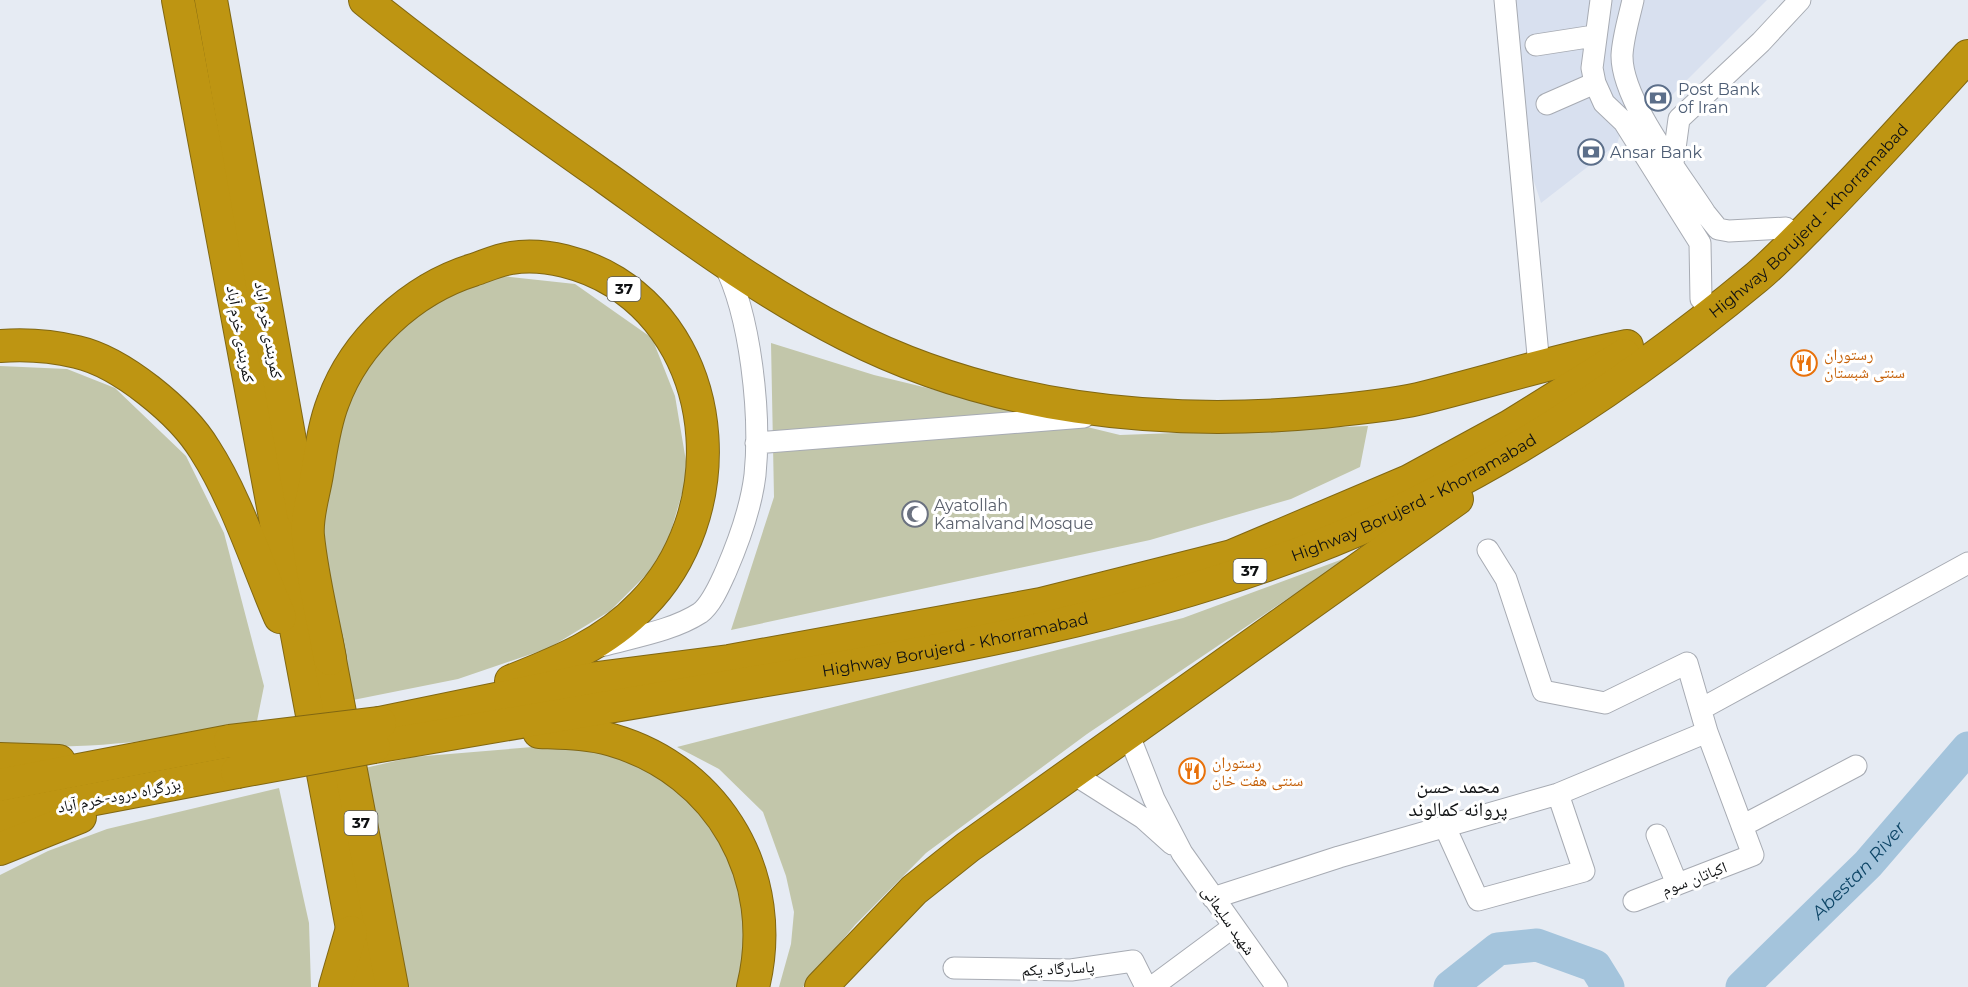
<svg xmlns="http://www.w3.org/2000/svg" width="1968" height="987" viewBox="0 0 1968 987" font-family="Montserrat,'Noto Naskh Arabic',sans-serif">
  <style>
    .built { fill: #d8e0ef }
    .green { fill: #c2c6aa }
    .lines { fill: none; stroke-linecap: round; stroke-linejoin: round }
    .river { stroke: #a4c4dc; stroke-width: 33 }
    .minor-casing { stroke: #a7abb3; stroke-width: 23 }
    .highway-casing { stroke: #816712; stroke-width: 34 }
    .minor { stroke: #fff; stroke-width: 21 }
    .highway { stroke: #be9512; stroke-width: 32 }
    .highway-bridge-casing { stroke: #816712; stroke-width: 34; stroke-linecap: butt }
    .highway-bridge { stroke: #be9512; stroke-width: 32 }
    .labels { text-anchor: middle; stroke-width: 6; stroke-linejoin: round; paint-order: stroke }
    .shield { fill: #fff; stroke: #57585a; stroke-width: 1.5 }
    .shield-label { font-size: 15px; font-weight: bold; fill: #0f1113 }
    .service-label { font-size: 16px; fill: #4e5e75; stroke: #fff; text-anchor: start }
    .street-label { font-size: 16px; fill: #0f1113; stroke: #fff }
    .food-label { font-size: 16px; fill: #c56008; stroke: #fff; text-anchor: start }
    .worship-label { font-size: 16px; fill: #5b616d; stroke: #fff; text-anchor: start }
    .water-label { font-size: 18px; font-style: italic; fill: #0e4667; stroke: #fff }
    .quarter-label { font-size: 20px; fill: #0f1113; stroke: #fff }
  </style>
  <rect width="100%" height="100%" fill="#e6ebf3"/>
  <!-- built -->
  <path class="built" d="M1512,0H1767L1658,109H1638L1624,122L1617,144L1541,203L1523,148Z"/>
  <!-- green -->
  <path class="green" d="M493,275L575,284L652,338L675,396L688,473L668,541L648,573L610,611L549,648L458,679L353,700L333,610L320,499L338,407L383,337L437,297Z
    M771,343L874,375L1120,435L1368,426L1360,467L1291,499L1150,540L731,630L774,497Z
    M0,366L67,369L115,388L186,456L224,533L264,686L256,726C174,737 82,753 0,744Z
    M1351,556L1087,734L926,853L855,925L803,987H779L791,944L794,912L786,876L763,812L719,769L677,747L1183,618Z
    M545,746L605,753L640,763L695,804L736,868L746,912L740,987H401L356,770L413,757Z
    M279,788L309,923L311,987H0V875L48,851L107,829Z"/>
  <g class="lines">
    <!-- river -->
    <g class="river">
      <path d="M1450,987L1498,949L1537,945L1595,966L1608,987"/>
      <path id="s1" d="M1742,987L1868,864L1968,748"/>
    </g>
    <!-- minor casing -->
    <g class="minor-casing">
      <path id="minor" d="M1505,0L1539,366
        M1601,0L1592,68L1595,83L1604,103L1624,122L1700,243L1701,299
        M1633,0C1629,18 1623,37 1622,55C1621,100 1680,174 1705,213L1718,229L1729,231L1786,228
        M1536,45L1594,36
        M1547,104L1595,83
        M1673,163L1679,119L1761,42L1800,0
        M756,443L1084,417
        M1488,550L1506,579L1543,691L1605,703L1687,663L1707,732L1753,855L1634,901
        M601,646C633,637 672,631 700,613C712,604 720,584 726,571C739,541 751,508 755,475C761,415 751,315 723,262
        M1701,709L1968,563
        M1128,733L1154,799L1182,853L1277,987
        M1072,773L1143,818L1172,844
        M1742,826L1856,766
        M1445,827L1478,900L1584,871L1558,794
        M1657,835L1677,884
        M1213,898L1339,857L1558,794L1707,732
        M954,968L1071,970L1133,961L1146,987
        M1152,987L1233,927"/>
    </g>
    <!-- highway casing -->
    <g class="highway-casing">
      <g id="highway">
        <path d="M178,0L363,987"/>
        <path d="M211,0L303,513"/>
        <path d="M365,0C443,63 524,120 606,178C683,233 760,291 845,334C991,409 1159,427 1321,412C1352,409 1387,406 1418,399C1488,382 1556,360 1627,346"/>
        <path d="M0,346C26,344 52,346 77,352C121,362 182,412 205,450C236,498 257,564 280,617"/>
        <path d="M326,639L392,987"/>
        <path d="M330,659C323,619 312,577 308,536C306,517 314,493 317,474C321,451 324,425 333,402C355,341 412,289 473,270C485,266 498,260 511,258C544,252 586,264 615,282C724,351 730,517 642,605C605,644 559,662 511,681"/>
        <path d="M380,723L597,678L729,661L1041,604L1232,556L1409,481L1510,426L1624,355"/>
        <path d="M539,732C563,733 588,733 612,740C720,771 780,878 753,987"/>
        <path id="s2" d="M374,747C501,725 628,703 755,682C950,650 1147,615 1331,541C1487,478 1628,384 1757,277C1775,262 1792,244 1809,227C1864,172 1916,113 1968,56"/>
        <path d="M0,759L59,761"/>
        <path d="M0,785L230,741"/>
        <path d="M0,817L237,772"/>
        <path d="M0,849L80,817"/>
        <path d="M335,987L351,932"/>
        <path d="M821,987L914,890L968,847L1457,499"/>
      </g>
    </g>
    <!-- minor -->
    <use href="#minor" class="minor"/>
    <!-- highway -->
    <use href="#highway" class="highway"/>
    <!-- highway-bridge casing -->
    <g class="highway-bridge-casing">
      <path id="highway-bridge" d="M230,741L380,723
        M237,772L374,747"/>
    </g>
    <!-- highway-bridge -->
    <use href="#highway-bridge" class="highway-bridge"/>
  </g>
  <!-- icons -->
  <defs>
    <g id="bank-ring" transform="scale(1.35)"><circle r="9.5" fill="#fff" stroke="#5c6f8a" stroke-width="1.5"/><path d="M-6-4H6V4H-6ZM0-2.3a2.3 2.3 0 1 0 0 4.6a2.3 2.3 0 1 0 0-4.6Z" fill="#5c6f8a"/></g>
    <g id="restaurant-ring" transform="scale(1.35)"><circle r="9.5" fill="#fff" stroke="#e8710a" stroke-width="1.5"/><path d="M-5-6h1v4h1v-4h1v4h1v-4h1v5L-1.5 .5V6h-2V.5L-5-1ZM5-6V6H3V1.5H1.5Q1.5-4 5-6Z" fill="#e8710a"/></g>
    <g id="mosque-ring" transform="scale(1.35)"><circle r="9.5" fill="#fff" stroke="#6b7280" stroke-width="1.5"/><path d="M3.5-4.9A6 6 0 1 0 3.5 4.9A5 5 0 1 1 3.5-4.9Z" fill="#6b7280"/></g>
  </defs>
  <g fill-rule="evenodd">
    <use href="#bank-ring" x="1658" y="98"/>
    <use href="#bank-ring" x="1591" y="152"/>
    <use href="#restaurant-ring" x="1804" y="363"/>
    <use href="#mosque-ring" x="915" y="514"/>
    <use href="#restaurant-ring" x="1192" y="771"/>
  </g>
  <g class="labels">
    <!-- shield labels -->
    <g class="shield">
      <rect x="607.5" y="277" width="33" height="24" rx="4.5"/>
      <rect x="1233.5" y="559" width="33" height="24" rx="4.5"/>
      <rect x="344.5" y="811" width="33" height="24" rx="4.5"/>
    </g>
    <g class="shield-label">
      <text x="624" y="294">37</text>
      <text x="1250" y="576">37</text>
      <text x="361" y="828">37</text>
    </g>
    <!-- service labels -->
    <g class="service-label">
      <text x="1678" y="95">Post Bank<tspan x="1678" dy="18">of Iran</tspan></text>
      <text x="1610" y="158">Ansar Bank</text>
    </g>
    <!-- street labels -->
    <g class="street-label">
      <text dy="6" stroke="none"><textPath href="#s2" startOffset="1560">Highway Borujerd - Khorramabad</textPath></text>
      <text transform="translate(269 330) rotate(80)" y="6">کمربندی خرم اباد</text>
      <text transform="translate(241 334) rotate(80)" y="6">کمربندی خرم آباد</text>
      <text dy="6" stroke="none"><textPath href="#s2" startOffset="1074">Highway Borujerd - Khorramabad</textPath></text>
      <text dy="6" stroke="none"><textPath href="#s2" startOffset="590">Highway Borujerd - Khorramabad</textPath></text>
      <text transform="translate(119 795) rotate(-11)" y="6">بزرگراه درود-خرم آباد</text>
      <text transform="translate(1694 878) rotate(-21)" y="6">اکباتان سوم</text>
      <text transform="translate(1229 920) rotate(55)" y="6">شهید سلیمانی</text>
      <text transform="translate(1058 968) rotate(-3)" y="6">پاسارگاد یکم</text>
    </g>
    <!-- food labels -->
    <g class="food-label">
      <text x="1824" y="360">رستوران<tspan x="1824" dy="18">سنتی شبستان</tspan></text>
      <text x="1212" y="768">رستوران<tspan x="1212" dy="18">سنتی هفت خان</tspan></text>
    </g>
    <!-- worship labels -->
    <g class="worship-label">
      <text x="934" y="511">Ayatollah<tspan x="934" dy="18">Kamalvand Mosque</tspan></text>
    </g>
    <!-- water labels -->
    <g class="water-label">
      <text dy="6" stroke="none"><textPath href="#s1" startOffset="165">Abestan River</textPath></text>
    </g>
    <!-- quarter labels -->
    <g class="quarter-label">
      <text x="1458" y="793">محمد حسن<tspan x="1458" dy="23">پروانه کمالوند</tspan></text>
    </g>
  </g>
</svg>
